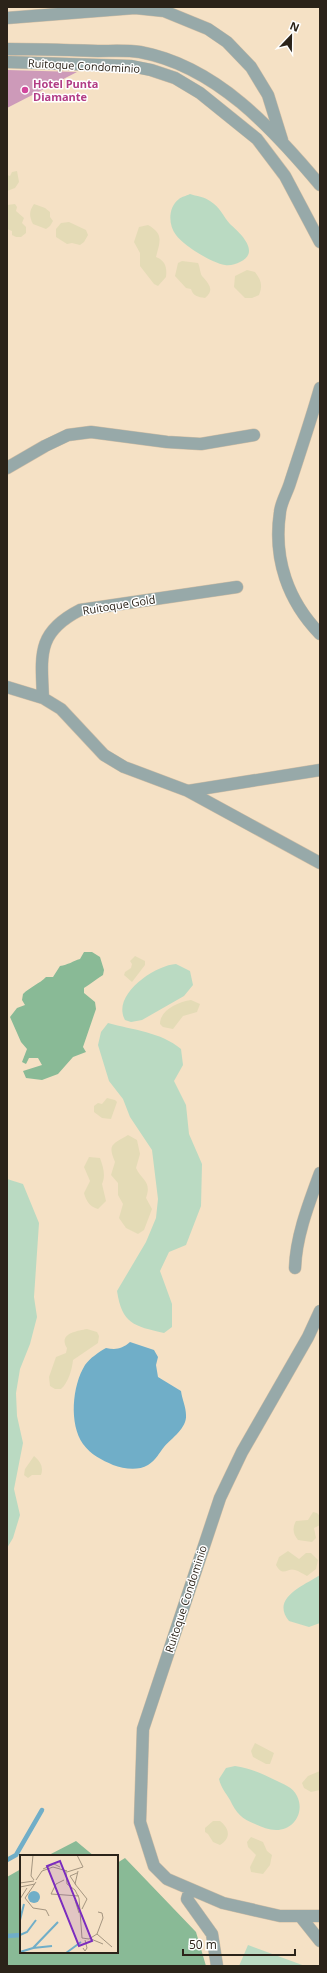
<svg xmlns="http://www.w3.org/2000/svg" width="327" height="1973" viewBox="0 0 327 1973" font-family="'Open Sans',sans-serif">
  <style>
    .green { fill: #badac2 }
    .forest { fill: #89ba96 }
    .sand { fill: #e4dbb6 }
    .water { fill: #70aec8 }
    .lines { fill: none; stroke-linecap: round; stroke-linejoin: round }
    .stream { stroke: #70aec8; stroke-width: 4.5 }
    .building { fill: #cd9ab9 }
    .minor-casing { stroke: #d1bfa6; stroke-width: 13 }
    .minor { stroke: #97a9a9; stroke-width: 12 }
    .hotel-dot { fill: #d1479c; stroke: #fff; stroke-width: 1.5 }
    .labels { text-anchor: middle; stroke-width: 3; stroke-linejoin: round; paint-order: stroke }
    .street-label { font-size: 11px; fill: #2b2319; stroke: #fff }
    .hotel-label { font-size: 11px; font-weight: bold; fill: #b23c85; stroke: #fff; text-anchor: start }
    .inset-river { fill: none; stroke: #70aec8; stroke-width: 2 }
    .inset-road { fill: none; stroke: #a49580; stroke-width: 1 }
    .view { fill: #7b2cbf; fill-opacity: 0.15; stroke: #7b2cbf; stroke-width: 2 }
    .inset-edge { fill: none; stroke: #2b2319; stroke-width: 2 }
  </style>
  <rect width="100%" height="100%" fill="#f5e1c5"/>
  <!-- green -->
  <path class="green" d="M190,194C196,196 205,197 210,201C220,207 223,216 230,224C240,233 261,252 240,262C236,264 230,266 225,265C212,263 184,246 176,235C168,225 168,207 179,199C181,197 186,196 190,194Z
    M176,964L190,971L193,985L184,996L142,1020L131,1022L125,1020C111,995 155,965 176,964Z
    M108,1023C133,1030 161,1032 181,1049L183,1065L174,1081L186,1105L189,1134L202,1164L201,1206L186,1245L169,1252L160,1271L172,1304V1327L164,1333C134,1326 122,1324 117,1291L146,1242L156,1218L158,1199L152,1150L130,1117L123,1099L109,1081L98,1045L101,1032Z
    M7,1179L23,1184L39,1223L34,1297L37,1317L30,1344L20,1369L16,1393L17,1416L23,1443L14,1489L20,1515L13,1538L7,1548Z
    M320,1575V1623L309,1627L289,1621C270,1598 305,1585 320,1575Z
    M235,1766C250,1768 262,1774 275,1780C283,1784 293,1787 297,1796C305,1812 294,1830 276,1830C269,1830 262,1827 255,1824C242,1819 236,1813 230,1800C226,1793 221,1788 219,1779L226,1768Z
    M248,1945L305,1966H239Z"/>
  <!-- forest -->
  <path class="forest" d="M84,952H92L100,957L104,970L103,975C96,979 91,984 84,988V993L95,1002L96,1009L83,1047L86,1052L73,1057L58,1074L42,1080L26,1078L23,1071L42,1065L38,1058H29L26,1064L22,1062L27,1049L21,1042L10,1017L17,1008L25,1005L22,1000L23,994C30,987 39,984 46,977H53L60,966C68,965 73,961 80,959Z
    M76,1841L94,1856H47Z
    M125,1858L196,1932L206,1966H7V1877L21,1869V1952H117V1863Z"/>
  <!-- sand -->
  <path class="sand" d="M17,171L19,182L15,188L7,191V175L10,176L12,172Z
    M15,204L17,207L16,211L24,218L22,223L26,227V233L21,237H16L12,235V231L7,229V205Z
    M34,204L45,208L50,212V217L53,221L50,226L46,229L33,224C29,216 29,211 34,204Z
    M69,222L86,230L88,235L84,242L80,245L72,243L67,244L56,237V229L61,223Z
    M148,225C164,234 160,241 156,257C166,261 167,268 166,277L158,286L154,284L140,266V253L134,242L139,227Z
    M182,261L198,263C200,267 200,273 202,276C209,284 215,290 205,298C198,297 193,296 191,289L186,288L175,276L178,263Z
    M247,270L255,272C261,280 263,285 259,295L252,298H245L234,287L235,276Z
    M135,956L145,961V965L132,982L124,975L125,972L131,968L132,964L130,961Z
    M191,1000L200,1004L197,1012L183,1016L173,1029L163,1027L160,1024C160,1010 178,1002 191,1000Z
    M107,1098L115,1100L117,1102L111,1119L102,1118L94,1112V1106L98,1103L102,1104Z
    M128,1135L137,1140L140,1154L136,1168C142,1181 152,1181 146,1198L152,1209L144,1230L138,1234L126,1228L119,1218L123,1204L118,1195V1183L111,1175L115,1162C107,1144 113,1144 128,1135Z
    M89,1157L100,1158C103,1167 106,1175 102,1184L106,1201L98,1209C90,1207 86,1201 84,1193L90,1181L84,1167Z
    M87,1329L97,1332L99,1336L98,1343L73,1360C72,1370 68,1383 61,1389H55L50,1386L49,1377L56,1357L66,1353L67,1348C58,1334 76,1331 87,1329Z
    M34,1456C40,1461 44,1467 41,1475H32L28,1478L24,1475L25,1469Z
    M313,1512L317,1513L320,1516V1525L314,1528L316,1538L312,1542L298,1540C293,1534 292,1528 296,1521L308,1520Z
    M288,1551L299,1559L306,1553H311L318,1560L316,1569L307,1576C303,1574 299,1571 295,1570C288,1567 283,1578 276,1565L279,1557Z
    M255,1743L274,1753L270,1764H266L253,1757L251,1751Z
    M320,1771V1790L311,1792L304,1788L302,1783L308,1776Z
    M213,1821H220C230,1829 231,1838 220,1845L213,1842L208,1834L205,1832V1828Z
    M251,1837L263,1842L267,1851L272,1855L270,1865L263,1874L251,1872L250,1867L256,1855L248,1847L247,1842Z"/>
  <!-- water -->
  <path class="water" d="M130,1342L154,1350L158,1357L156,1365L158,1377L181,1391C182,1399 186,1407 186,1415C187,1428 172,1438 164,1447C159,1453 156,1460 148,1465C138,1471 124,1469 113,1465C102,1460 91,1455 83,1444C69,1424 72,1386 85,1365C90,1358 99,1352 106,1348C116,1350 122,1349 130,1342Z"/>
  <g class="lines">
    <!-- stream -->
    <path class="stream" d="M7,1860L16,1855L42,1810
      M7,1936L21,1935"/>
  </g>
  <!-- building -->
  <path class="building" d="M7,70L77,72L7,108Z"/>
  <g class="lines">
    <!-- minor casing -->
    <g class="minor-casing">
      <path id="minor" d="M7,18L135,8L164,11L208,29L227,42L251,67L268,95L282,140
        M7,49C37,49 68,50 98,51C112,51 127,50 140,52C216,66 273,129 320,185
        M7,62L131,66L151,70L175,78L200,93L257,139L285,176L320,242
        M320,388C311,420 300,452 290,483C287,493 281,502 280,512C273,559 288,601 320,634
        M7,468L45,446L68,435L91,432L167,442L201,444L254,435
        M7,687L43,698L61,709L104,755L124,767L188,791L320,863
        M43,698C41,654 37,632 80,610L237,587
        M188,791L320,770
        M295,1268C296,1236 309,1203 320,1173
        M320,1311L308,1337L242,1452L220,1498L143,1729L140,1822L154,1866L167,1879L223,1903L280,1916H320
        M190,1889L187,1899L212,1934L217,1966
        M300,1916L320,1941"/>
    </g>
    <!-- minor -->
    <use href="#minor" class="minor"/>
  </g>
  <!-- markers -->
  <circle class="hotel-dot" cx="25" cy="90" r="4"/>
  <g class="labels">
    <!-- street labels -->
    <g class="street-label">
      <text transform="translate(84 66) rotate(3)" y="4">Ruitoque Condominio</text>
      <text transform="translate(119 605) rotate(-9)" y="4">Ruitoque Gold</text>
      <text transform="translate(186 1599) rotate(-72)" y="4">Ruitoque Condominio</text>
    </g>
    <!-- hotel labels -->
    <g class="hotel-label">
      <text x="33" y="88">Hotel Punta<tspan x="33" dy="13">Diamante</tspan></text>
    </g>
  </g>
  <!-- overview -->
  <g transform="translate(20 1855)">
    <rect width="98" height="98" fill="#f5e1c5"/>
    <path d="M8 42a6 6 0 1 1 12 0a6 6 0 1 1-12 0Z" fill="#70aec8"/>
    <path class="inset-river" d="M0,65L4,49M0,80L7,77L16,65M13,93L32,91M0,97L13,93L38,67M46,98L61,87"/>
    <path class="inset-road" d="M13,0L11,21L14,25M23,14L34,9L40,12M58,16L55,29L67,44L62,54M46,17L47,29L55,35L59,43L62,83L69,84L77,79M47,17L63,12L57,0M16,25L22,16L33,12L47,16H44M44,25L36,29L31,39L59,41M16,27L5,43L13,53L26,55L29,61M0,28L14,26M56,30L50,21L57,18M0,32L15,29M0,44L7,33M55,45L59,58M77,79L83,63L82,58L78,57M77,79L92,92M71,84L83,89M63,93L65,96L67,93L65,85"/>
    <path class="view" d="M40,6L72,86L59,91L27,11Z"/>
    <rect width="98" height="98" class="inset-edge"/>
  </g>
  <!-- border -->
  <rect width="327" height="1973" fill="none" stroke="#2b2319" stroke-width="16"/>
  <!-- north arrow -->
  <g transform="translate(291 36) rotate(22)" stroke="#ffffff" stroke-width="3" paint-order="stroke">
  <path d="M0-3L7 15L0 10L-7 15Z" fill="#2b2319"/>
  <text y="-6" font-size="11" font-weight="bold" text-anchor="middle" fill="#2b2319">N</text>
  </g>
  <!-- scale -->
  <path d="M183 1949v6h112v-6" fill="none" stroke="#2b2319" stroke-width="2"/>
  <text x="189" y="1949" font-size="12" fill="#2b2319" stroke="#ffffff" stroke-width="3" paint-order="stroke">50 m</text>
</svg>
